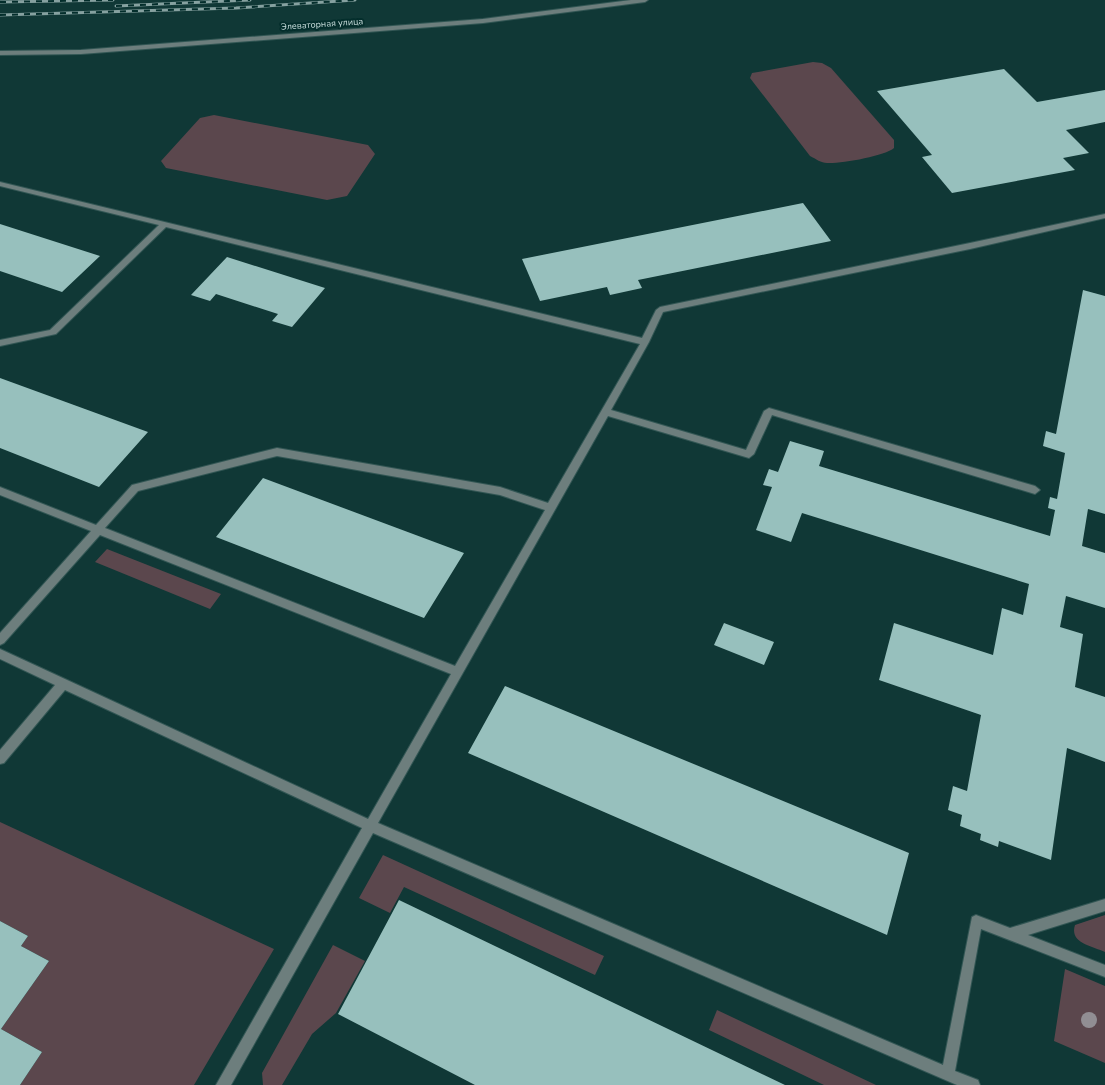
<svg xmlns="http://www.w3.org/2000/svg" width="1105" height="1085" viewBox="0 0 1105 1085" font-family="'Nunito Sans',sans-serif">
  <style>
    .green { fill: #5b474d }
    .building { fill: #97c0bd }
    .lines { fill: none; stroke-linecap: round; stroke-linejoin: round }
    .minor-casing { stroke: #325654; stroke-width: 2 }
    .minor { fill: #6d7e7d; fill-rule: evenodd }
    .rail-casing { stroke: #86a1a0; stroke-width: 3 }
    .rail { stroke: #042e2c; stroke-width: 2; stroke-dasharray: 6; stroke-linecap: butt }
    .tree { fill: #918e93 }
    .labels { text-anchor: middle; stroke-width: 4; stroke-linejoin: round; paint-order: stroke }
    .far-street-label { font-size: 9px; fill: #cbdfde; stroke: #042e2c }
  </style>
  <rect width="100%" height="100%" fill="#103836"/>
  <!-- green -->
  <path class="green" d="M813,62L822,63L831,68L894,140V148C885,156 840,164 827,163C821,163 816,159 810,156L750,78L752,73L758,72Z
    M214,115L368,145L375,154L347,196L327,200L166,168L161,161L200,118Z
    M107,549L221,594L210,609L95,562Z
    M0,822L274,949L194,1085H20L42,1052L1,1029L49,961L21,946L28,936L0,921Z
    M383,855L604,956L595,975L404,887L390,913L359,898Z
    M1105,915V952C1092,946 1069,943 1075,925Z
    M333,945L365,961L336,1013L312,1034L282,1085H263L262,1073Z
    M1065,969L1105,986V1063L1054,1041Z
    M717,1010L876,1085H824L709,1030Z"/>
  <!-- building -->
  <path class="building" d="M1004,69L1037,102L1105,90V122L1066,130L1089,153L1063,158L1075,170L952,193L922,157L932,155L877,91Z
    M803,203L831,241L638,280L642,288L610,295L607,287L540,301L522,259Z
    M0,224L100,256L62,292L0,271Z
    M227,257L325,288L292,327L272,321L278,314L216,294L210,301L191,295Z
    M1083,290L1105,296V514L1088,509L1082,546L1105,553V608L1066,596L1060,627L1083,634L1075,687L1105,697V762L1067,748L1051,860L999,841L998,847L980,840L981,834L960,826L962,815L948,810L953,786L967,791L981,715L879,680L894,623L993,655L1002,608L1023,615L1029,584L802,513L791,542L756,530L772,487L763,485L769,469L778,472L790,441L824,451L819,466L1050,536L1055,510L1048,508L1050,497L1057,499L1065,453L1043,446L1046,431L1056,434Z
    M0,378L148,432L99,487L0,448Z
    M263,478L464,553L424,618L216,537Z
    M724,623L774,642L764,665L714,645Z
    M505,686L909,853L887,935L468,753Z
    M399,900L785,1085H475L338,1014Z
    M0,921L28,936L21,946L49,961L1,1029L42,1052L20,1085H0Z"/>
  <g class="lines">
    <!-- minor casing -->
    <g class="minor-casing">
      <path id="minor" d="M631,0H648L645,2L483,23L81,54L0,55V51L81,50L483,19Z
        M0,182L642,338L656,310L660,307L970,243L1105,214V218L970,249L663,312L649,342L611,410L746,450L764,411L769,408L1035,486L1040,490L1035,494L772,415L754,454L749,458L608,416L378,823L943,1065L972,917L976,915L1010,928L1105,899V911L1028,935L1105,965V977L981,929L955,1071L978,1080L980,1085H957L373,833L231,1085H216L362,828L65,690L4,763L0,764V750L55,685L0,659V649L368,819L451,674L100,535L4,643L0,645V633L91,531L0,495V487L96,525L132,485L277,448L500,487L548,503L640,344L166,227L56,334L0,346V340L50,330L159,225L0,186ZM277,456L500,495L545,510L455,666L105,528L138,491Z"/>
    </g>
    <!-- minor -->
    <use href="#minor" class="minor"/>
    <!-- rail casing -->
    <g class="rail-casing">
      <path id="rail" d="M0,2L113,0
        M116,6L250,0
        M0,15L236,8L355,0"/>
    </g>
    <!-- rail -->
    <use href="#rail" class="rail"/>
  </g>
  <!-- trees -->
  <circle class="tree" cx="1089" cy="1020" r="8"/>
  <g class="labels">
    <!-- far-street labels -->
    <g class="far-street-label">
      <text transform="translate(322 24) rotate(-4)" y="3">Элеваторная улица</text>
    </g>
  </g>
</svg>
